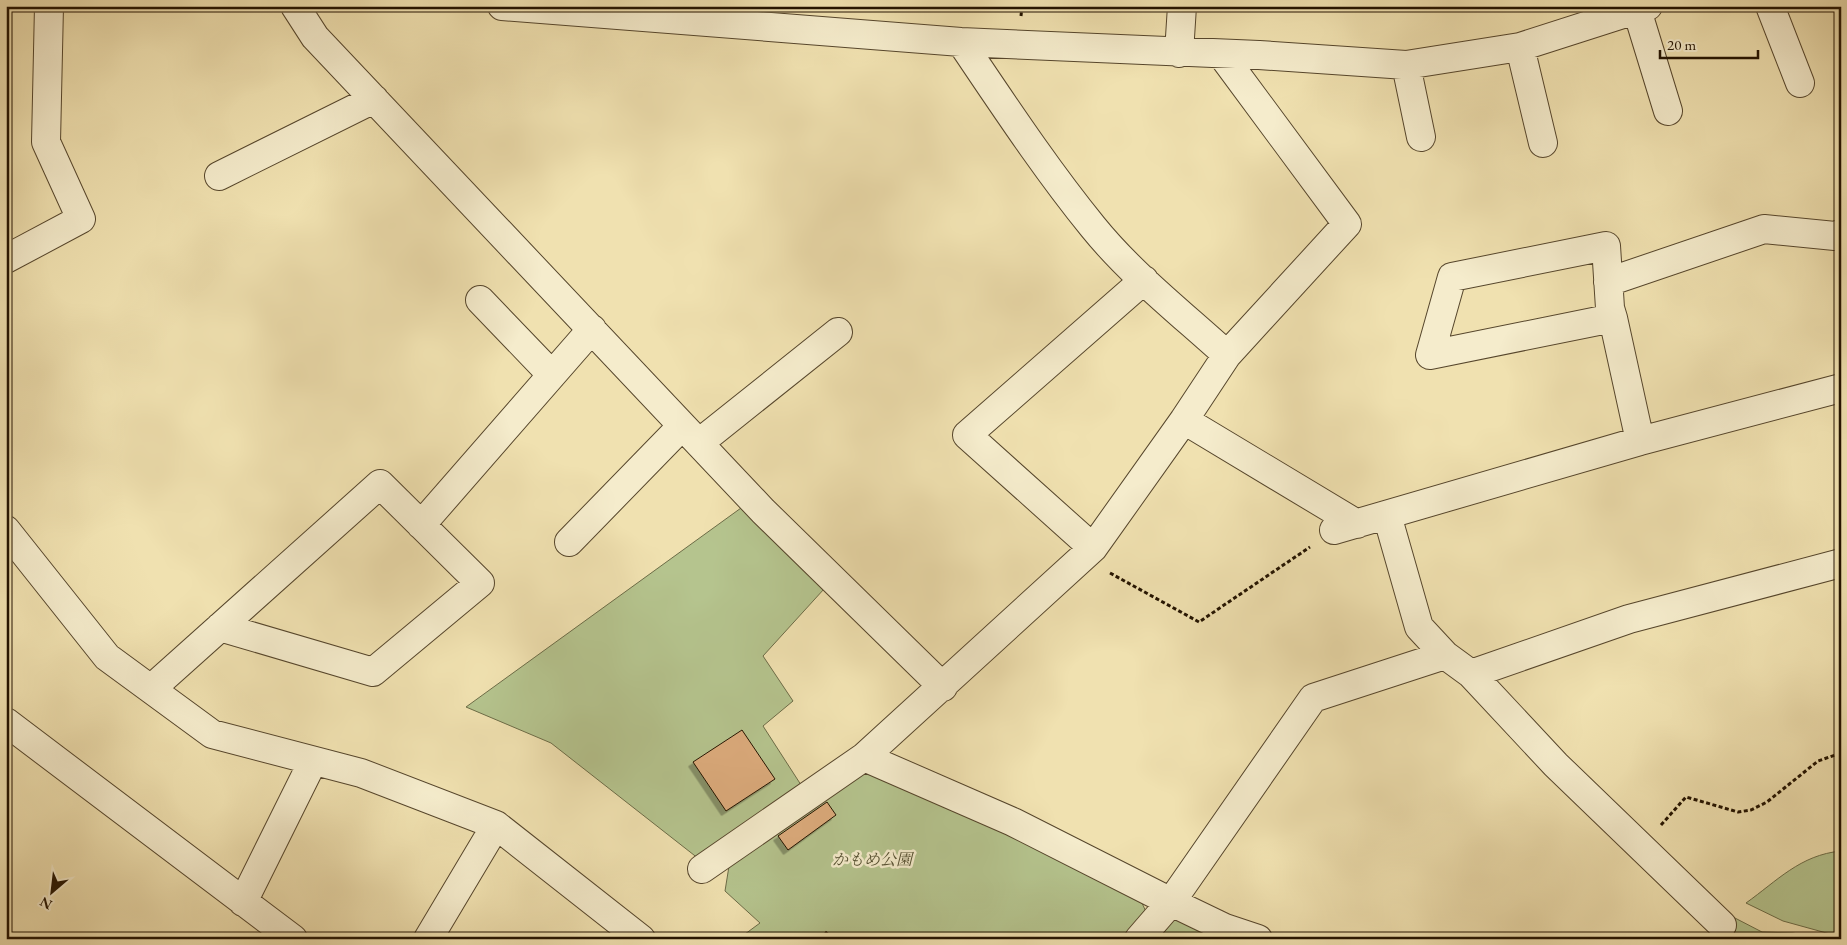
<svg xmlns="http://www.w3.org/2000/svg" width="1847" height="945" viewBox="0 0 1847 945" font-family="'EB Garamond','Noto Serif JP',serif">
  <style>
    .green { fill: #b5c48e; stroke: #6c6c47 }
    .building { fill: #ddac7d; stroke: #231300; filter: url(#shadow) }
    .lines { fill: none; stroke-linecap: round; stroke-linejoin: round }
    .minor-casing { stroke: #56462c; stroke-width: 30 }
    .path { stroke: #231300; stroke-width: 3; stroke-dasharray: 4 2.5; stroke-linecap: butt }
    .minor { stroke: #f5eccc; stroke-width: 28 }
    .labels { text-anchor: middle; stroke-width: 5; stroke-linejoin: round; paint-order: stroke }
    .park-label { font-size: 16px; font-style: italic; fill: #565132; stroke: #f5eccc }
  </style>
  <defs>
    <filter id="shadow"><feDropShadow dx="-4.5" dy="4.5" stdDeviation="0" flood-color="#0004"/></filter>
  </defs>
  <rect width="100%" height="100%" fill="#f0e1b0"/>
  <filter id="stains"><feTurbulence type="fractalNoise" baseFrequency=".004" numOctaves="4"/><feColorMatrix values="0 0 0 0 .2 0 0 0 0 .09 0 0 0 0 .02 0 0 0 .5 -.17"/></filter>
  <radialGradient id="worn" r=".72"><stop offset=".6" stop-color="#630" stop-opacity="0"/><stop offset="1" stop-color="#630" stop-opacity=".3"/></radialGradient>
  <path class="green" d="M741,508L824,589L763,656L793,701L763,726L803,788L699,859L551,743L466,707Z
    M861,771L872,772L1005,831L1142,903L1147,914L1131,939H743L741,937L760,923L725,891L730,860Z
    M1841,851V937L1783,921L1746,903C1777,881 1800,855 1841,851Z
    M1187,915L1233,939H1152L1172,920Z
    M1733,917L1762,932L1793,933L1822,939H1707Z"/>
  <path class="building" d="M742,730L775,779L726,811L693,762Z
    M827,802L836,815L788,850L778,836Z"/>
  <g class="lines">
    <defs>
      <path id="minor" d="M295,6L315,37L763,511L943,687
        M502,6L961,42L1259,55L1406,65L1520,47L1648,6
        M1770,6L1800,83
        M1637,10L1668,111
        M961,42C1003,104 1045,168 1093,227C1131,274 1182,314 1227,355
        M1520,47L1543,143
        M1179,53L1182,6
        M1406,65L1421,137
        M219,176L374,99
        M6,259L81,219L46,142L49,6
        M1608,282L1764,229L1835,236L1841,234
        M480,300L552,375
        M1613,318L1430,355L1452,277L1606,246L1610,308L1613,318L1640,441
        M1184,420L1357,524
        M699,443L838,332
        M1387,515L1419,627L1445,655L1471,674L1556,765L1722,925
        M421,525L592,329
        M6,530L107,657L212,734L361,773L496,825L641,939
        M1334,530L1640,441L1841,388
        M569,542L682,426
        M1093,548L967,435L1144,280
        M1471,674L1629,619L1841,563
        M151,689L380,484L480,583L373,672L220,627
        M6,722L293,939
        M864,757L1013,822L1171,902L1313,698L1445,655
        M702,869L864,757L1093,548L1184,420L1227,355L1347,224L1222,55
        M243,902L313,761
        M428,939L496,825
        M1139,939L1171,902L1225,928L1258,939"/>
    </defs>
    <use href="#minor" class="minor-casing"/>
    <path class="path" d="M1021,16L1022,6
      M1110,573L1199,622L1310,547
      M1661,825L1686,797L1738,812L1751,810L1767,802L1818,761L1841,753
      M825,932L833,939"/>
    <use href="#minor" class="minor"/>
  </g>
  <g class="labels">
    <g class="park-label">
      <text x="872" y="865">かもめ公園</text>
    </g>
  </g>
  <rect width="1847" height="945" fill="none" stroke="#f0e1b0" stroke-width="25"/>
  <rect x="8" y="8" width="1832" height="930" fill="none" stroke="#231300" stroke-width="2.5"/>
  <rect x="12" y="12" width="1822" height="920" fill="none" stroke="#231300"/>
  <g transform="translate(52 892) rotate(208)" stroke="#f5eccc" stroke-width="4" paint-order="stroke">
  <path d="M0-4L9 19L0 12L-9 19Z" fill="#231300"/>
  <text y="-8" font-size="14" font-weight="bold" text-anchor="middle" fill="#231300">N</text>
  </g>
  <path d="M1660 50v8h98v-8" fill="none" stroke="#231300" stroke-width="2.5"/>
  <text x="1667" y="50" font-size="15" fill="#231300" stroke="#f5eccc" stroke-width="4" paint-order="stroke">20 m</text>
  <rect width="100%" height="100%" filter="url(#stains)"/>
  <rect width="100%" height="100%" fill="url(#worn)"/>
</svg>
